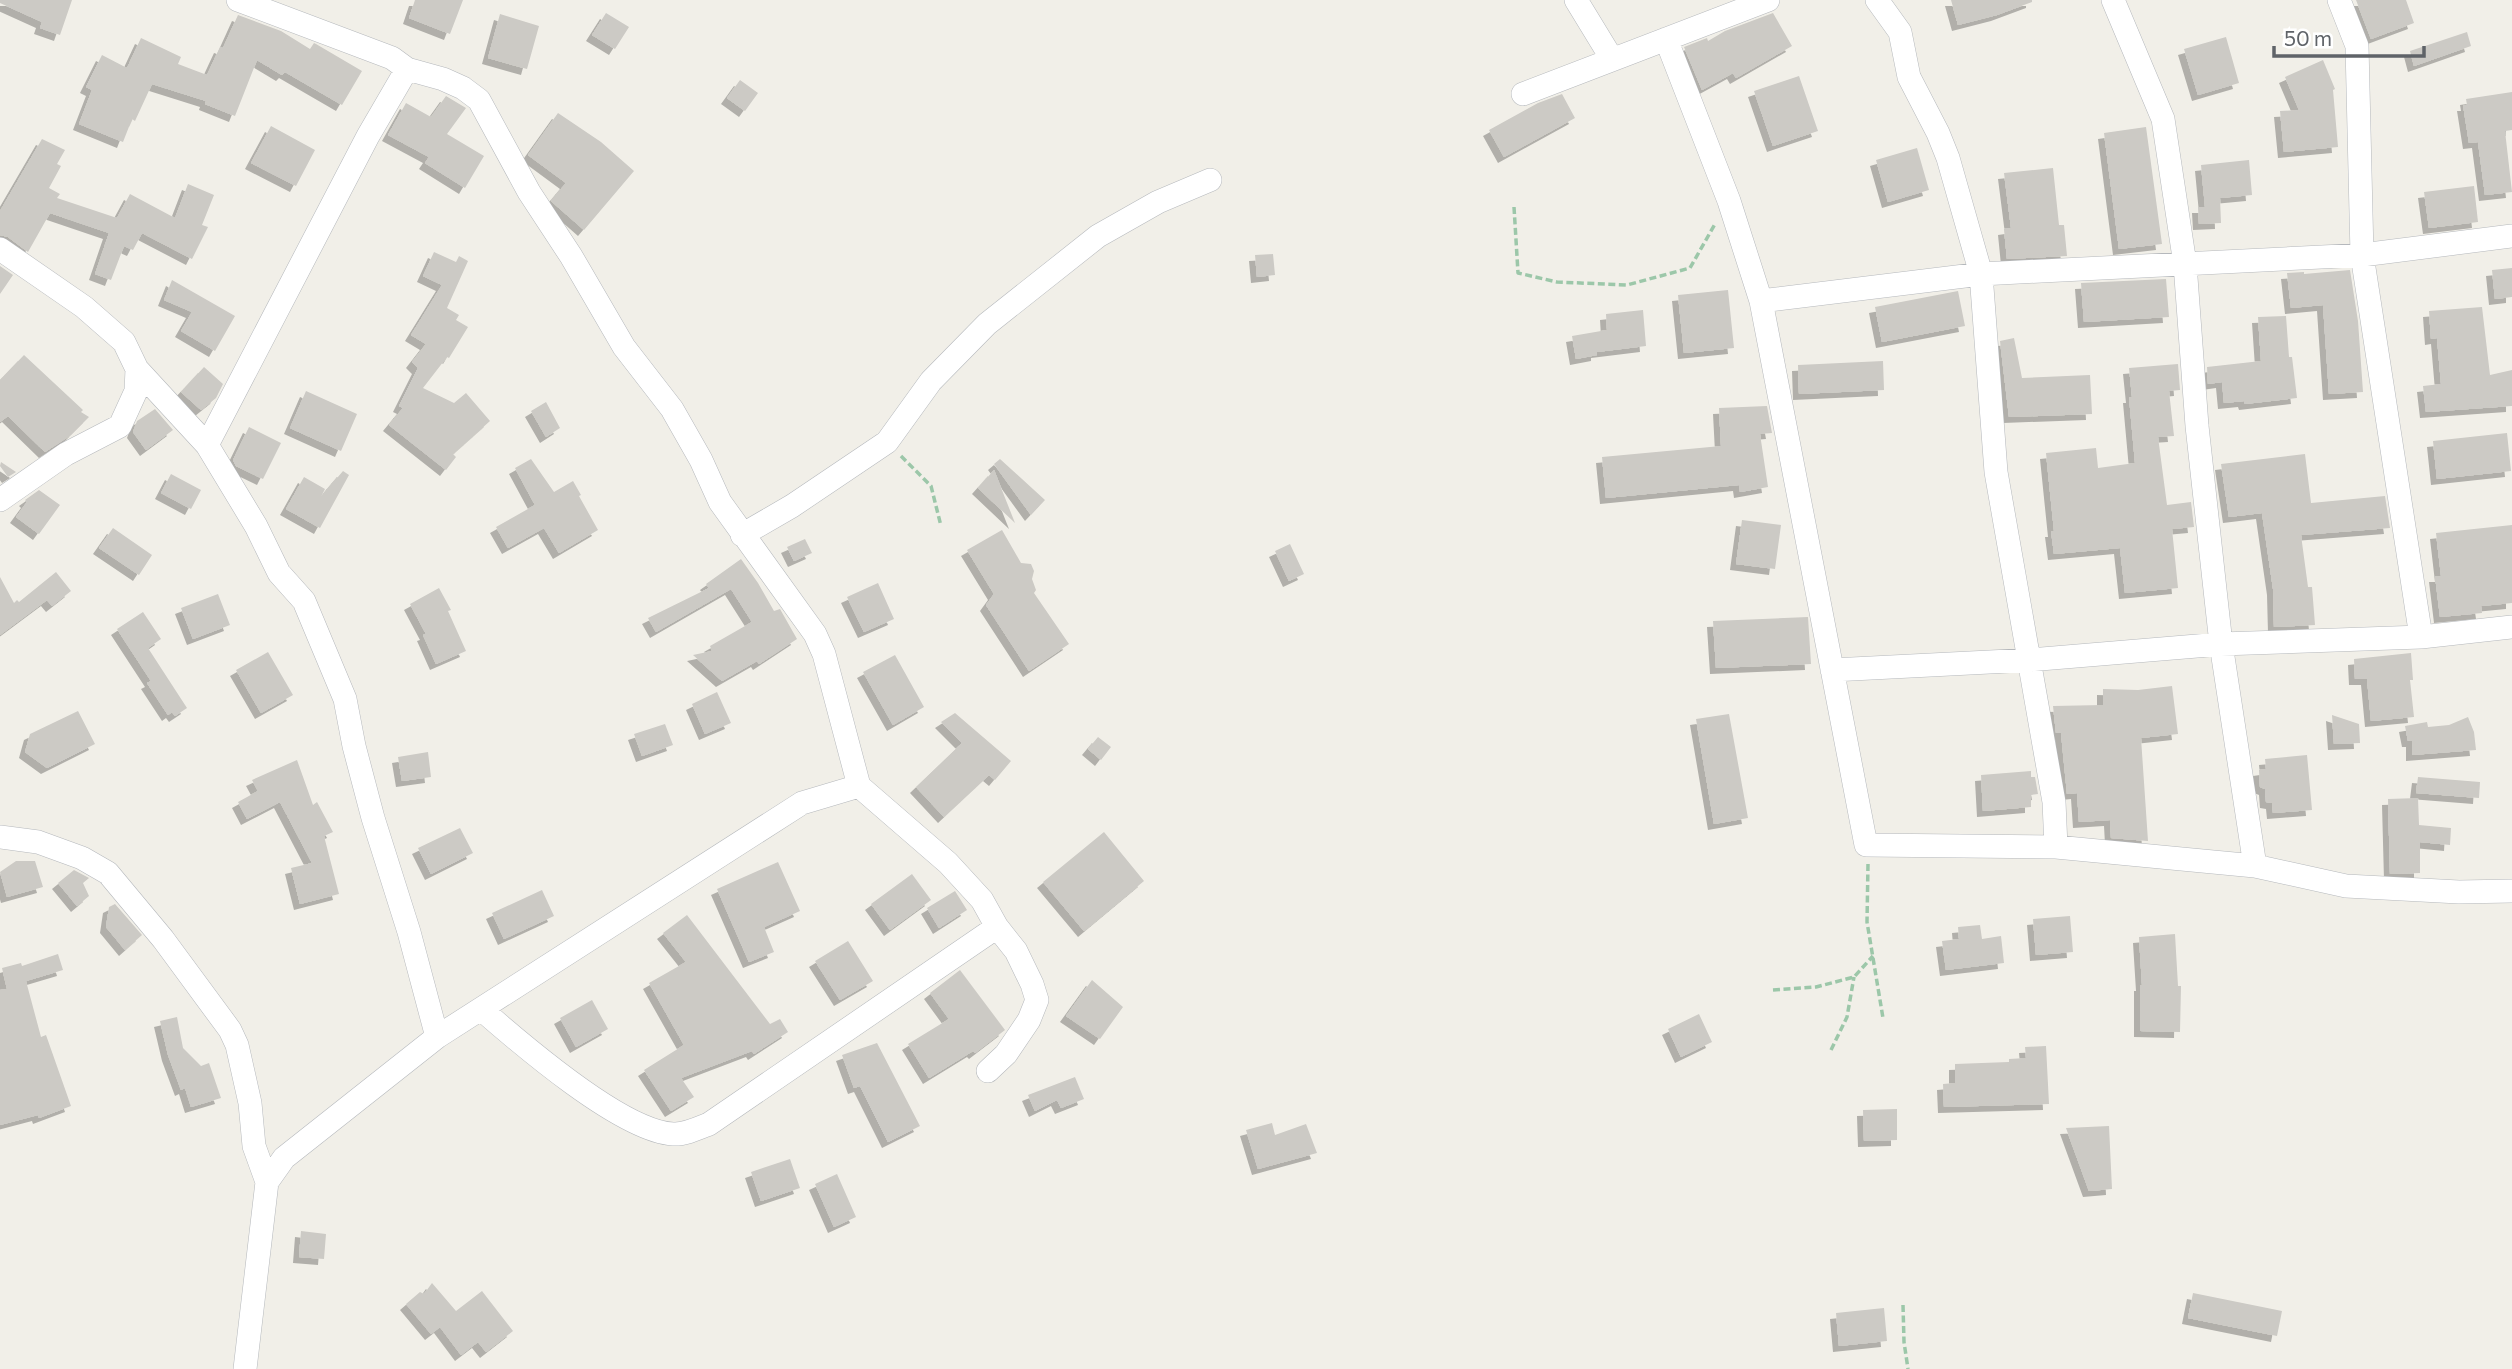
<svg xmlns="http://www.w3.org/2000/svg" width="2512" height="1369" viewBox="0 0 2512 1369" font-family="Commissioner,sans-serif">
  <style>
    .building { fill: #cccac5; filter: url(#shadow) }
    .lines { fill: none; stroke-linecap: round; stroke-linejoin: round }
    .minor-casing { stroke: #b5b8bc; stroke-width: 24 }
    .path { stroke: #9cc7a9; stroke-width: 3.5; stroke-dasharray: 7 3.5; stroke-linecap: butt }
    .minor { stroke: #fff; stroke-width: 23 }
  </style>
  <defs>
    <filter id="shadow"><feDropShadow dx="-6" dy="6" stdDeviation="0" flood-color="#0004"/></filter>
  </defs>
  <rect width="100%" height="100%" fill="#f1efe8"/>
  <path class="building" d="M0,0H72L60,35L40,28L42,22L0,3Z
    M415,0H463L450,34L409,18Z
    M1951,0H2032V2L1997,15L1958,25Z
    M2356,0H2406L2414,23L2371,39Z
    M606,13L629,27L615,49L592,35Z
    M1773,13L1792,46L1736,78L1733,73L1702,90L1684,47L1707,38L1708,41L1725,31Z
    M500,14L539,26L527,69L488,58Z
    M238,15L281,31L310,49L314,43L316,44L362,71L342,105L285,72L282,75L257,60L235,116L205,104L206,101L152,84L135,121L132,119L123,142L79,124L92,90L86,87L102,55L127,68L141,38L181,57L178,64L207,75L220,47L223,48Z
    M2467,32L2471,46L2414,66L2410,51Z
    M2226,37L2239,83L2198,95L2184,49Z
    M2323,60L2335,89L2333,90L2338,147L2284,152L2280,111L2299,110L2285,77Z
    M1799,76L1818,131L1773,146L1754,91Z
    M740,80L758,93L745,111L727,98Z
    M2512,92V130L2505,131L2512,192L2485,195L2478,142L2469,143L2463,105H2467L2466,99Z
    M1562,94L1575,118L1504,157L1489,130L1538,103Z
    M446,96L466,108L447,134L484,156L465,188L425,163L429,157L388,135L406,103L431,117Z
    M558,113L601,142L634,171L584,230L551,201L566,183L528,155Z
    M271,126L315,150L296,186L251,163Z
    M2146,127L2162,244L2119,249L2104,133Z
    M42,139L65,150L57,164L61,166L49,188L60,194L57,198L117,218L130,194L175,218L188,184L214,195L202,225L208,227L192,259L142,233L133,250L124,246L111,280L95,274L109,233L50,213L28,252L8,237L0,235V211Z
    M1917,148L1929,190L1888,202L1876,160Z
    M2249,160L2252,195L2220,198L2221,223L2199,224L2198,207H2205L2201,165Z
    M2053,168L2059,225H2064L2067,256L2007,259L2004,229L2011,228L2004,173Z
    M2474,186L2478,222L2429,228L2424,192Z
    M434,252L456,262L459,256L468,261L447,308L459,315L456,320L468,327L449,358L447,357L423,388L454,403L466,393L490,421L453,454L456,457L446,470L389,425L403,408L399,406L418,368L412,362L426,344L411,335L442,285L423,276Z
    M1273,254L1275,275L1257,277L1255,255Z
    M0,266L13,275L0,294Z
    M2512,268V297L2495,299L2492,270Z
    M2350,270L2358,321L2363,392L2329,394L2323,305L2291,308L2287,273L2304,272V274Z
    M2166,279L2169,317L2084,322L2081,283Z
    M172,280L235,316L215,351L181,331L192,312L164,300Z
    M1728,290L1734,348L1684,353L1678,295Z
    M1958,291L1965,326L1882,342L1875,307Z
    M2482,307L2490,375L2512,370V406L2426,412L2423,386L2441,384L2437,338L2431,339L2429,311Z
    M1643,310L1646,346L1597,352V355L1576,359L1572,336L1607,330L1606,314Z
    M2286,316L2289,357H2292L2297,398L2245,404L2244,401L2224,403L2222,382L2208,384L2207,367L2261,361L2258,317Z
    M2014,338L2022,378L2090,375L2092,414L2009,417L2000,341Z
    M24,355L83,410L81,412L89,417L71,435L45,452L8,416L0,422V380Z
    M1883,361L1884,390L1799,394L1798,365Z
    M2178,364L2180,390L2169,391L2174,436L2158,437L2167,505L2191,502L2194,527L2172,529L2178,588L2125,593L2120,548L2054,554L2051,531H2054L2046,453L2096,448L2098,468L2135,463L2129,397H2132L2129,368Z
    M204,367L223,384L216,398L201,410L181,392Z
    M306,391L357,414L341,451L290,428Z
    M546,402L560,428L546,437L531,411Z
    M1767,406L1772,433L1760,434L1768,487L1740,492L1739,485L1606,498L1602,457L1721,446L1719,408Z
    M155,409L173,430L146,450L133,432L137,421Z
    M249,427L281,443L263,479L236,466L233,460Z
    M2507,433L2511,471L2437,479L2433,441Z
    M2305,454L2311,503L2385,496L2390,528L2301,535L2308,587H2312L2315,625L2274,627L2273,589L2262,513L2229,517L2221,464Z
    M531,459L554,492L573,481L581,495L579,496L598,530L559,553L544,528L508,548L496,527L535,505L515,468Z
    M1000,459L1045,500L1031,515L994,464Z
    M1,462L16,472L8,477L0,466Z
    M994,470L1015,523L978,488Z
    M343,471L349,475L320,528L286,509L304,477L325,489L321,497Z
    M171,474L201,490L191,509L161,493Z
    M39,490L60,505L39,534L16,517L27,502L25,500Z
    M1742,520L1781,525L1775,569L1736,564Z
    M2512,525V603L2481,606L2482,613L2440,617L2435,576H2441L2436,533Z
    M113,528L152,555L139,575L99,548Z
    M1002,530L1021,563L1031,564L1034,571L1032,579L1036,590L1034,593L1069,644L1029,671L986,605L994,594L967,550Z
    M805,539L812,553L794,561L787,547Z
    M1290,544L1304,574L1289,581L1275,551Z
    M741,559L758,583L774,611L780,609L797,639L759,664L757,661L722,681L693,655L712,651L710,646L752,622L731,589L656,632L648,618L709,588L706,584Z
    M56,572L71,591L52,606L47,600L0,635V577L14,603L17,600L19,602Z
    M878,583L894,619L864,632L847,597Z
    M439,588L451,610L448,611L466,651L436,664L423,635L426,634L410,604Z
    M218,594L230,625L193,639L181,608Z
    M143,612L161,639L148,648L187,708L175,716L172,712L168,715L147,683L151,681L117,629Z
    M1808,617L1811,664L1716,668L1713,621Z
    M268,652L293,695L261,713L236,670Z
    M2411,653L2413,680H2410L2414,717L2371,721L2367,679H2355L2354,659Z
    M895,655L924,707L893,725L863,672Z
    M2172,686L2178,734L2141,738L2148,841L2111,838L2110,820L2079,822L2077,793L2067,794L2061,733H2056L2053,706L2103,705V689L2138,690Z
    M717,692L731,723L705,734L692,704Z
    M78,711L95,744L47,768L25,752L30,734Z
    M955,713L1011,761L995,780L989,775L944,817L916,787L962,743L941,722Z
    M1729,714L1748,818L1714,824L1696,719Z
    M2332,715L2359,724L2360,743L2334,744Z
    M2468,717L2474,732L2476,750L2412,755V741H2408L2405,726L2427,722L2428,727L2449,725Z
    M665,724L673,745L642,756L634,734Z
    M1098,737L1111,747L1101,760L1088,749Z
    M428,752L431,777L402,781L398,757Z
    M2307,755L2312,810L2273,813L2272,803L2266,802L2265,789L2260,787L2259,770L2266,769L2265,759Z
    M297,760L313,805L317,802L333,832L324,836L339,894L300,904L291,868L312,863L280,802L247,819L238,802L258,791L252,780Z
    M2031,771V777H2035L2038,794L2031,795V807L1983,811L1981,775Z
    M2418,777L2480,782L2479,798L2416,793Z
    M2418,798L2419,825L2451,828L2450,845L2420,842V873L2390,874L2388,799Z
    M460,828L473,853L431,874L418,848Z
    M1104,832L1144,881L1084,931L1043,882Z
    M16,861H35L43,887L7,897L0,872Z
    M778,862L800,911L764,927L774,952L749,962L717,889Z
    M74,870L89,878L83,883L89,896L77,906L58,883Z
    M912,874L931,900L890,930L871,904Z
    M542,890L554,916L504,939L492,913Z
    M955,891L967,910L939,928L927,908Z
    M115,904L142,935L125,950L106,927L109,907Z
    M687,915L770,1024L780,1019L788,1032L754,1054L752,1051L681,1078L694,1097L671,1111L644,1070L684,1045L649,983L686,962L663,933Z
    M2070,916L2073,952L2036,955L2033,919Z
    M1980,925L1982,939L2001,936L2004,963L1946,970L1942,941L1959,939L1958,927Z
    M2175,934L2178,986H2181L2180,1032L2140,1031V985H2142L2139,937Z
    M848,941L873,981L840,1000L815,961Z
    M58,954L63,970L26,981L41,1037L46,1035L71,1106L39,1118L38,1115L0,1125V990L7,989L2,968L21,963L22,966Z
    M960,970L1005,1030L975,1053L973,1051L929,1078L908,1044L949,1019L930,993Z
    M1092,980L1123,1007L1100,1039L1066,1016Z
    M592,1000L608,1029L576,1047L560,1018Z
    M1699,1014L1712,1042L1681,1057L1668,1029Z
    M177,1017L183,1048L201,1066L209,1063L221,1098L191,1107L185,1088L181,1090L168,1055L160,1021Z
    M877,1043L920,1126L888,1142L860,1086L854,1088L842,1055Z
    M2046,1046L2049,1104L1944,1107L1943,1084L1955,1083V1064L2009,1062V1059L2026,1058L2025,1047Z
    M1075,1077L1084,1099L1061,1108L1057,1100L1035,1111L1028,1095Z
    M1897,1109V1140L1864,1141L1863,1110Z
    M1272,1123L1275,1135L1306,1124L1317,1153L1258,1169L1246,1130Z
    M2109,1126L2112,1189L2089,1191L2066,1128Z
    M790,1159L800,1188L761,1201L751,1172Z
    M837,1174L856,1217L834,1227L815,1184Z
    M301,1231L326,1234L324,1259L299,1257Z
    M432,1283L456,1311L482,1291L513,1331L486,1352L478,1342L461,1355L440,1327L431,1334L406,1304L420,1292L424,1294Z
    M2193,1293L2282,1311L2277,1336L2188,1318Z
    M1884,1308L1887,1341L1839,1346L1836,1313Z"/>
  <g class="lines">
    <defs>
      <path id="minor" d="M238,0L392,58L407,69L443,79L463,88L479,100L529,192L571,256L624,347L672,409L701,460L720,502L815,634L824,654L859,786L948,863L982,900L997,927L1016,951L1032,984L1037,1000L1029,1020L1006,1054L988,1071
        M1576,0L1612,59
        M1877,0L1900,32L1909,77L1938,133L1948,158L1981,274L1996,472L2054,802L2056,847
        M2113,0L2163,119L2185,264L2197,426L2221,644L2255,866
        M2339,0L2357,46L2362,255L2421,637
        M1666,39L1729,201L1761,301L1866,845L2056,847L2255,866L2346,886L2459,892L2512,891
        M1523,94L1768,0
        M0,249L84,307L124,342L137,369L207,445L256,526L279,573L304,601L345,699L354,746L373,818L409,932L437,1037
        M1761,301L1981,274L2362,255L2512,236
        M207,445L368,136L407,69
        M0,500L66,454L120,426L136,391L137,369
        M742,535L792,506L887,442L931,381L987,324L1098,236L1158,202L1210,180
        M1832,670L2029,660L2221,644L2421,637L2512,627
        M0,837L38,842L82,858L108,873L163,939L230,1030L237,1045L250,1103L254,1146L267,1182
        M481,1009C521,1044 622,1131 673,1134C684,1135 699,1128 709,1124L997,927
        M245,1369L267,1182L284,1158L437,1037L802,803L859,786"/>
    </defs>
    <use href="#minor" class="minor-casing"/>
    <path class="path" d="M1514,207L1518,273L1557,282L1627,285L1690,268L1715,224
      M901,456L931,486L941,526
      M1868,864L1867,922L1883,1018
      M1773,990L1816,987L1854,977L1873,956
      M1831,1050L1847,1017L1854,977
      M1903,1305L1904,1342L1908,1369"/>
    <use href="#minor" class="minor"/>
  </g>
  <path d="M2274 46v10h150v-10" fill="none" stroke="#5f6368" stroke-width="3.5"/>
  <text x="2284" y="46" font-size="21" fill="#5f6368" stroke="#ffffff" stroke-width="5" paint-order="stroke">50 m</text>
</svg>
